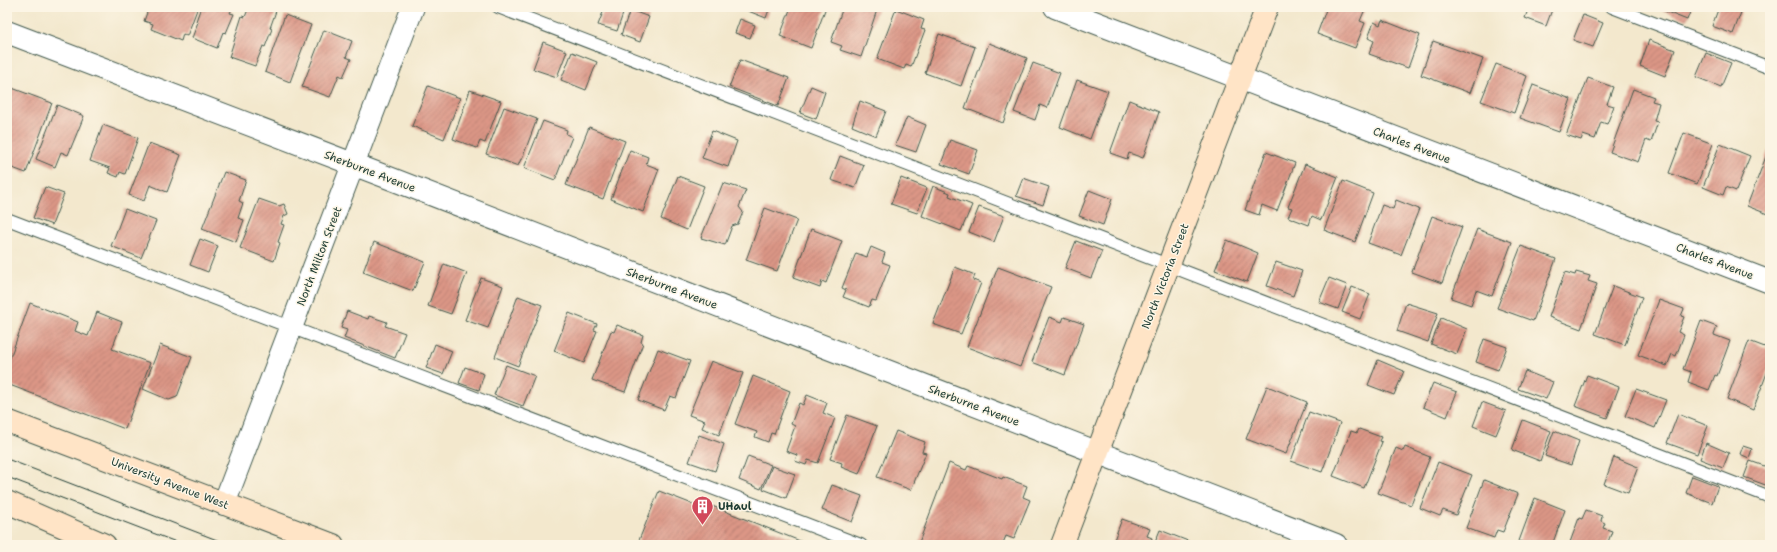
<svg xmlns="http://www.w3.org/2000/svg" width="1777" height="552" viewBox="0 0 1777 552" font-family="'Shantell Sans',sans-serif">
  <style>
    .building { fill: url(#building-hatch) }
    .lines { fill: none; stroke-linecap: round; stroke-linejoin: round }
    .lane-casing { stroke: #3f574b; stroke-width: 14 }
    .street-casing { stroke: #3f574b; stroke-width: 24 }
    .secondary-casing { stroke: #3f574b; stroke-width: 24 }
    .lane { stroke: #fff; stroke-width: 12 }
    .street { stroke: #fff; stroke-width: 22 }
    .secondary { stroke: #ffe4c6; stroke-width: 22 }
    .tram { stroke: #1f3d34; stroke-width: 1 }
    .labels { text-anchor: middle; stroke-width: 3; stroke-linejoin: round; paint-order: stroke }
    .street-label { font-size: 11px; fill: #1f3d34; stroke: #fcf5e5 }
    .poi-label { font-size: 11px; font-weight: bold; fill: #1f3d34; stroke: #fcf5e5; text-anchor: start }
  </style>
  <defs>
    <pattern id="building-hatch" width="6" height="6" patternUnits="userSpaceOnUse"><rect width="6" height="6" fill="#dc9686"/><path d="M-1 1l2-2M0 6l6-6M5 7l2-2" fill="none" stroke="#b27c6e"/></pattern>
  </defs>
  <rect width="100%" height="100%" fill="#fcf5e5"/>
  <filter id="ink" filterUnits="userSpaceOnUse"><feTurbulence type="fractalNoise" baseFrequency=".025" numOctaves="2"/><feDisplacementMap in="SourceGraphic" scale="8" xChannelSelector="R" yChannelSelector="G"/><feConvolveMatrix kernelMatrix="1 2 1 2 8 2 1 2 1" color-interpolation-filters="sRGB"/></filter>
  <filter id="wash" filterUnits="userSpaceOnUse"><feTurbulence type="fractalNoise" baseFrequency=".012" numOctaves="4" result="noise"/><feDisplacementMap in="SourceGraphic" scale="16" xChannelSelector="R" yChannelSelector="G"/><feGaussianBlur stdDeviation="0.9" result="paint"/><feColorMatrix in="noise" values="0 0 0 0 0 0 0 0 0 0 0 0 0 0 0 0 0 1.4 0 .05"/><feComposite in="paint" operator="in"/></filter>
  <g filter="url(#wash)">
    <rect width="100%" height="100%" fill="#f3e8cd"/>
    <g id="blocks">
      <path class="building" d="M149,7H198L187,36L183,34L181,41L151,29L153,24L144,21Z
        M201,7H233L230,13L234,14L226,33L223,32L217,48L192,38L198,22L196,21Z
        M249,7H264L276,11L270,28L272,29L265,47L263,46L255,66L229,57L242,16L245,17Z
        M525,7H541L539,12Z
        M605,7L625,8L617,31L598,25Z
        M738,7H770L766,18Z
        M791,7H826L811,48L780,36Z
        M843,7H878L861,57L840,50L842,46L831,42Z
        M1327,7H1366L1360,21L1365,23L1355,48L1317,34Z
        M1529,7H1553L1546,26L1525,18Z
        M1663,7H1692L1687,20L1662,10Z
        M1719,7H1743L1733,34L1712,26Z
        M896,9L924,20L921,29L925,30L911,67L906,65L904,69L877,59Z
        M630,10L649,17L640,42L621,35Z
        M285,15L311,25L290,82L265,72Z
        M1583,15L1603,23L1593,47L1573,40Z
        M740,19L755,25L750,38L735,33Z
        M1382,20L1420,35L1408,68L1369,54L1374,41L1368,38L1374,22L1380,25Z
        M324,30L352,41L346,57L351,59L343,77L339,75L330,97L302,87Z
        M939,34L975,47L961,86L925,73Z
        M1649,40L1675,50L1665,76L1640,66Z
        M1433,41L1483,59L1470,93L1421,75Z
        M543,42L567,51L557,77L533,69Z
        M989,43L1027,58L1003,123L965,108Z
        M572,52L597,62L586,90L561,80Z
        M1706,53L1731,63L1721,87L1696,77Z
        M740,60L789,78L778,106L729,87Z
        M1033,63L1060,73L1047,108L1040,105L1035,120L1014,112Z
        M1496,64L1527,76L1514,113L1481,101Z
        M1588,78L1613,87L1607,104L1614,106L1607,124L1601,122L1595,139L1583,135L1581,140L1566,135Z
        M1077,80L1108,91L1090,139L1060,127Z
        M1533,85L1571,99L1559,132L1520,118Z
        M428,86L460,98L444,139L412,126Z
        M811,86L825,92L816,119L800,113Z
        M12,88L52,103L26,173L7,166V100Z
        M1633,89L1654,97L1652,101L1659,103L1654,121L1658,122L1651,142L1646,140L1638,162L1610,152Z
        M470,90L501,101L485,143L480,141L477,148L453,139Z
        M1129,100L1159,112L1143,158L1129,153L1127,159L1110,153Z
        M860,101L886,111L876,136L852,126Z
        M57,105L84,116L68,155L61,152L55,167L36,159Z
        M504,107L537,119L522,159H521L518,166L486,154Z
        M907,117L926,125L916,152L895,145Z
        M543,121L567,130L566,134L572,137L555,180L524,168Z
        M103,125L138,138L125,174L120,172L118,177L108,173L110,168L90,161Z
        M589,127L625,141L603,199L566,185Z
        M712,131L737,141L728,167L702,158Z
        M1684,133L1713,144L1697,184L1669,173Z
        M950,140L978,150L969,174L941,164Z
        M149,143L181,155L167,192L150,185L144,201L129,195Z
        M1720,144L1750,156L1736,191L1726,187L1723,195L1703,187Z
        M1770,146V215L1747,206Z
        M630,150L648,157L646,164L659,169L643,212L611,199Z
        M1266,152L1295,163L1277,211L1262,205L1259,215L1245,210Z
        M840,156L864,165L855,188L831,180Z
        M1305,164L1338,177L1321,220L1312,216L1309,225L1288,217L1292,208L1288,207Z
        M224,172L246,180L239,201L243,203L238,218L244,220L236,242L202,229Z
        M678,176L704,186L687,230L661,219Z
        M901,178L927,188L917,213L891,204Z
        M1023,178L1049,187L1043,205L1016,196Z
        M1343,181L1373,193L1355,242L1324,230Z
        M723,183L746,190L739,207L743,212L738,224L732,226L725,245L701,238Z
        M933,186L950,193L949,196L972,205L961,231L922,216Z
        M45,187L64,194L52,225L33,218Z
        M1089,190L1112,199L1103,225L1079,216Z
        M259,199L279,206L284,204L288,214L284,216L281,224L284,225L278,242L280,243L274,261L240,248Z
        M1396,200L1419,209L1401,255L1368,243L1382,205L1393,209Z
        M979,207L1004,216L994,242L969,232Z
        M765,208L797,220L777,271L746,260Z
        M125,209L156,221L141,258L111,246Z
        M1432,216L1462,227L1442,283L1412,272Z
        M811,229L842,241L826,283L822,281L820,288L793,278Z
        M1477,229L1512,242L1492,296L1476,290L1471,305L1451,298Z
        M200,239L218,246L208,272L190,265Z
        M1227,240L1258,253L1247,282L1215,270Z
        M1076,241L1102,251L1091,278L1065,268Z
        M374,242L425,262L413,291L363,272Z
        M1521,246L1556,259L1533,321L1497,308Z
        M871,247L885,253L882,262L890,265L876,301L872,300L869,307L843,297L846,290L842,288L856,253L867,257Z
        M1276,262L1302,271L1293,296L1267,286Z
        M444,264L467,273L451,314L428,306Z
        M955,267L975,275L973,280L981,283L961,334L933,324Z
        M998,267L1051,287L1020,367L967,347Z
        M1565,272L1575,275L1576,272L1590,276L1588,281L1597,284L1581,329L1549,317Z
        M481,278L503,286L488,328L465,320Z
        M1329,278L1347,285L1338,309L1319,302Z
        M1613,286L1642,297L1625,345L1595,334Z
        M1352,287L1370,294L1360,319L1342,312Z
        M518,296L542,305L518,366L495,357Z
        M1659,300L1684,309L1681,316L1684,317L1678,332L1684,335L1676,356L1672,354L1667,366L1638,355Z
        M30,303L78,322L75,331L88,336L97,312L122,322L112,349L150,363L125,429L7,384V366Z
        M1406,303L1438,313L1428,342L1397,331Z
        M347,311L368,319L369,316L387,322L385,326L405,333L395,358L344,338L347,330L341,328Z
        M569,313L597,324L594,330L597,331L584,363L554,351Z
        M1049,317L1062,322L1064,317L1084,324L1065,375L1032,362Z
        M1441,318L1467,329L1457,354L1431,344Z
        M1701,321L1717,327L1714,335L1730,341L1717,376L1715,375L1709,390L1688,382L1691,372L1683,369Z
        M617,325L643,335L641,342L643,343L625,392L592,380L611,331L614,332Z
        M1484,339L1507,347L1498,370L1476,362Z
        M1749,341L1770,349V365L1753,410L1727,399Z
        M435,344L452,351L443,374L426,368Z
        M160,345L192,357L177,397L169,400L143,389Z
        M658,349L690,361L676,398L670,396L664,410L638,400Z
        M1378,360L1404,371L1394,395L1368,385Z
        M711,361L743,373L719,435L702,428L705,421L689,415Z
        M506,365L535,376L523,406L494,395Z
        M465,367L484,374L479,390L459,383Z
        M1525,371L1553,382L1546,399L1518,389Z
        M1587,375L1619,387L1607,418L1575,406Z
        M753,376L790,391L774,434L771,433L768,442L755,437L757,432L735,424Z
        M1433,383L1457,392L1447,417L1423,407Z
        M1267,386L1307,402L1286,454L1246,439Z
        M1636,389L1666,400L1655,428L1625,416Z
        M807,395L827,403L823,413L835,418L818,463L808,460L806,465L795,461L797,455L786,451L795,426L791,424L799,403L803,405Z
        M1482,402L1506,411L1496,435L1473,426Z
        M1309,412L1340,423L1322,472L1291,461Z
        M1678,414L1708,426L1697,454L1667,443Z
        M847,415L877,426L859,474L841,467L842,463L830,459Z
        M1523,420L1551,431L1540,461L1512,450Z
        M1359,429L1381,437L1379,441L1382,442L1364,488L1333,476L1351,431L1357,433Z
        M896,431L925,442L922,452L926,453L911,490L877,477Z
        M1554,431L1579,441L1571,465L1545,456Z
        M699,435L724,444L715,471L689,462Z
        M1706,443L1729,453L1723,468L1700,459Z
        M1743,446L1752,449L1749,458L1740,454Z
        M1405,447L1430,457L1411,505L1378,493L1396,448L1403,451Z
        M748,456L771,465L761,489L739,480Z
        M1614,457L1638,467L1628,493L1604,484Z
        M1750,461L1770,468V480L1768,486L1744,477Z
        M1438,462L1472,475L1456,515L1443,510L1440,516L1420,508Z
        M949,463L966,470L968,466L1002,479L1003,477L1027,486L1023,497L1030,500L1014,539L1006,536L1003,543L1008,545H918Z
        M772,466L795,474L786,498L763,489Z
        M1692,476L1718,486L1712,503L1686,493Z
        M1484,480L1518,494L1503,532L1497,530L1494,538L1466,528Z
        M832,485L862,496L852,522L822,510Z
        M659,491L700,507L702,502L810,545H637Z
        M1535,498L1565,510L1552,545H1529L1519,541Z
        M1586,510L1602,516L1601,521L1605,523L1603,528L1612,531L1607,545H1569L1579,518L1582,519Z
        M1122,519L1150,529L1147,536L1152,538L1150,545H1112Z
        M1160,530L1198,545H1154Z"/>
    </g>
  </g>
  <g filter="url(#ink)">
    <use href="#blocks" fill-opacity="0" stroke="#3f574b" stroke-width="1"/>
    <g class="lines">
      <defs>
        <path id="lane" d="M498,7L1770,497
          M1612,7L1770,68
          M7,219L861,545"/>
        <path id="street" d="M1055,7L1770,282
          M7,32L384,176L1336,545
          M224,504L413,7"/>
        <path id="secondary" d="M7,421L333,545
          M7,502L105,545
          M1062,545L1267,7"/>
      </defs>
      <use href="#lane" class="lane-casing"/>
      <use href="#street" class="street-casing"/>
      <use href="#secondary" class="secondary-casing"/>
      <use href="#lane" class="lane"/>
      <use href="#street" class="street"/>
      <use href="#secondary" class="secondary"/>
      <path class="tram" d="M7,459L230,545
        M7,477L184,545"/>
    </g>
  </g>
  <defs>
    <symbol id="building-pin" viewBox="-11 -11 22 30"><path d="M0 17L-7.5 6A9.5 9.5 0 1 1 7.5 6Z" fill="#d1495b" stroke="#fcf5e5"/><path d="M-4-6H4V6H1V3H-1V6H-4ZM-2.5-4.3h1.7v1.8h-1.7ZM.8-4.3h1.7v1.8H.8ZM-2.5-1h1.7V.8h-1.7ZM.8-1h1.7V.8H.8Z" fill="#fff"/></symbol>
  </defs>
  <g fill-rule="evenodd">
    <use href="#building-pin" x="690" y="494" width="25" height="34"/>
  </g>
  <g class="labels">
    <g class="street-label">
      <text transform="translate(1412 145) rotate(21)" y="4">Charles Avenue</text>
      <text transform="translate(370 171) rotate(21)" y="4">Sherburne Avenue</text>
      <text transform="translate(319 256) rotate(-69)" y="4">North Milton Street</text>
      <text transform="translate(1715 261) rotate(21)" y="4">Charles Avenue</text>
      <text transform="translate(1165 276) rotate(-69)" y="4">North Victoria Street</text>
      <text transform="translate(672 288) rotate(21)" y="4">Sherburne Avenue</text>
      <text transform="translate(974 405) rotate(21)" y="4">Sherburne Avenue</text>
      <text transform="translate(170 483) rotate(21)" y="4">University Avenue West</text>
    </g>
    <g class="poi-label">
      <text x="718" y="510">UHaul</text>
    </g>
  </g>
  <rect width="1777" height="552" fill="none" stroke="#fcf5e5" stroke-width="24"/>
</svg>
